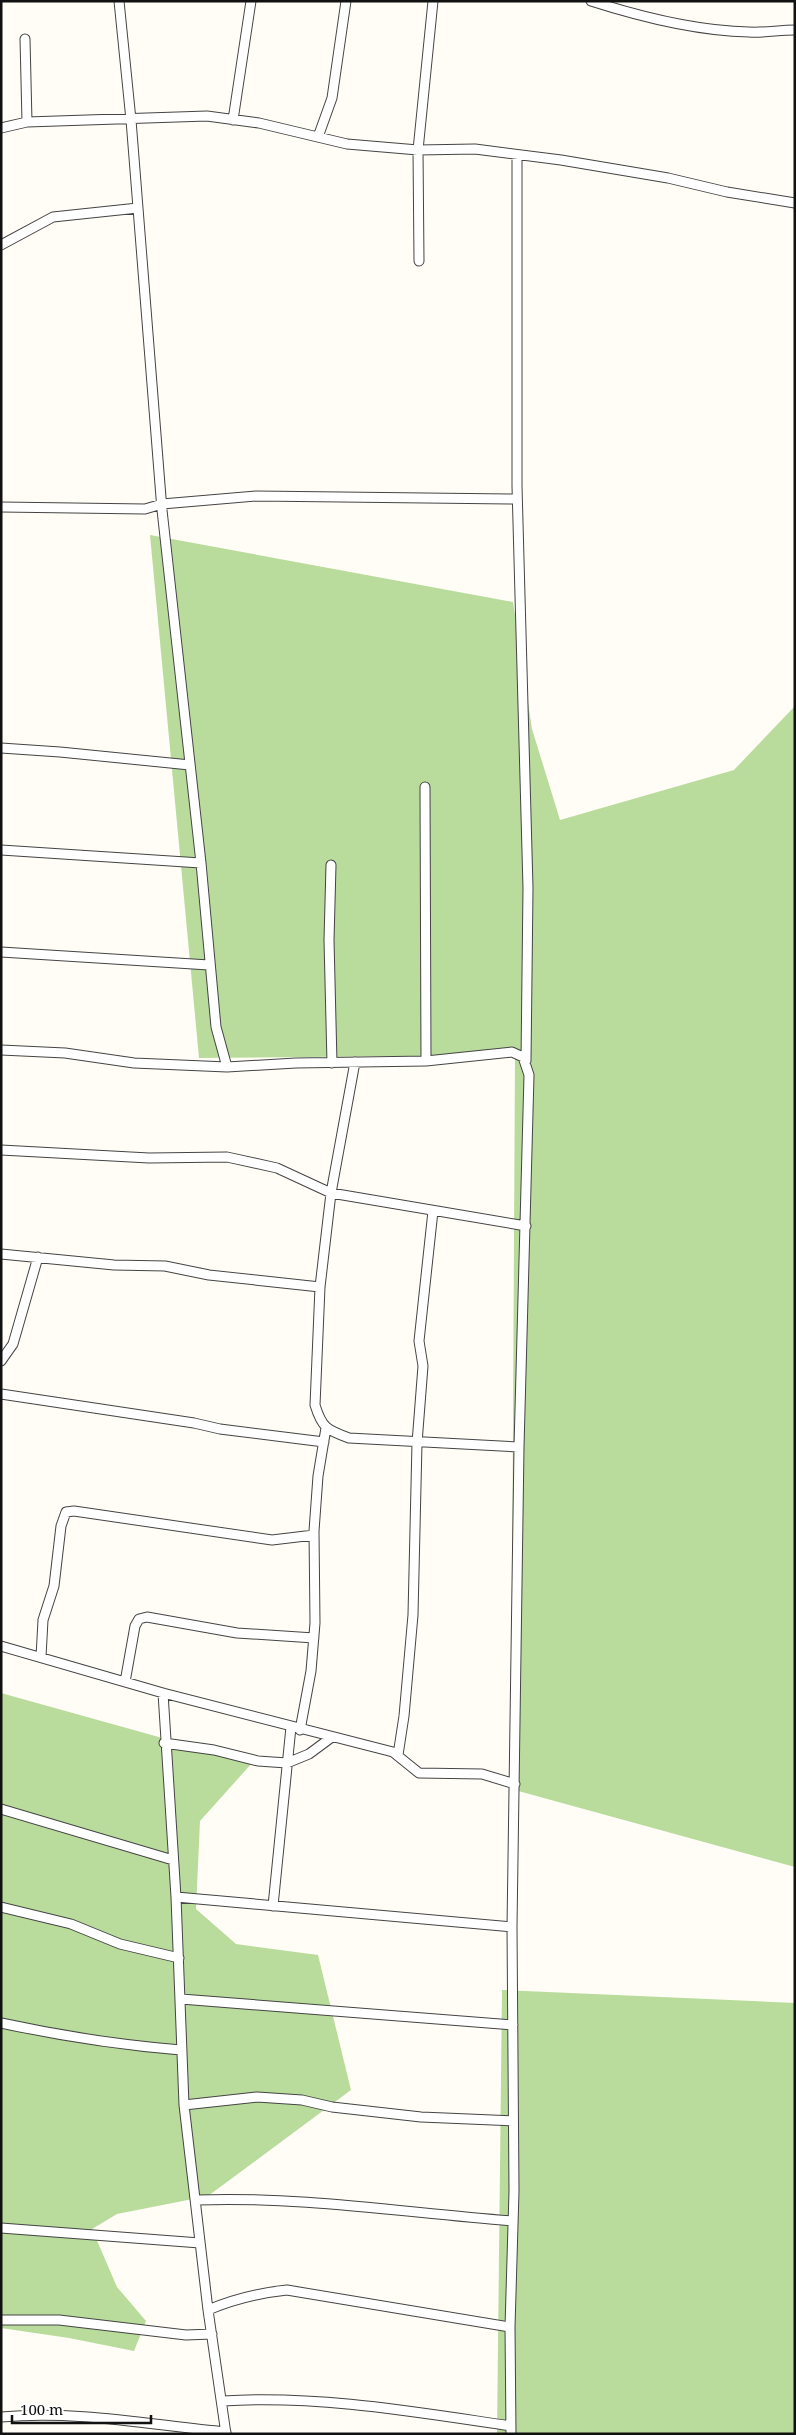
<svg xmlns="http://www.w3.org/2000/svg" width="796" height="2435" viewBox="0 0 796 2435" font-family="'Noto Serif',serif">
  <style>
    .forest { fill: #b9dc9c }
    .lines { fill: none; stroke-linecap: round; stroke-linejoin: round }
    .minor-casing { stroke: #444; stroke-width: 11 }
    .minor { stroke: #fff; stroke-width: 9 }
  </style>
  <rect width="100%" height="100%" fill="#fffdf5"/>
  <path class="forest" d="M150,535L513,602L532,729L560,820L734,770L795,706V1867L511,1789L515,1055L199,1058Z
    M1,1693L252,1763L200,1821L196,1909L236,1944L318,1955L351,2090L208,2196L117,2214L92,2229L117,2287L146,2321L134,2351L69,2338L1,2328Z
    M502,1990L795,2003V2434H497Z"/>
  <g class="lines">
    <defs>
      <path id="minor" d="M119,1L131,120L162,510L201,863L216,1027L227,1067L296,1063L426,1061L512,1052L523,1057L529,1075L519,1447L512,1927L514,2191L510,2327L511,2434
        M591,1C641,17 697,31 749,32C764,33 779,30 795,30
        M25,39L27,122
        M233,120L251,1
        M1,128L27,122L207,116L259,123L347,144L418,150L475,149L561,160L668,178L727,192L795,203
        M318,137L332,98L346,1
        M517,155V486L528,888L526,1061
        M1,245L53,217L138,208
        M419,261L418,150L433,1
        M1,507L145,509L162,504L256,496L517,499
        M1,748L60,752L190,765
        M425,787L426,1061
        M1,850L201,863
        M331,865L329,940L332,1063
        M1,952L209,965
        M1,1050L65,1053L134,1063L227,1067
        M355,1062L331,1193L320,1287L315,1405C322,1428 327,1430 349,1438L519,1447
        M1,1150L149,1158L227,1157L277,1168L331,1193L526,1226
        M1,1254L114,1265L165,1266L209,1275L320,1287
        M1,1361L13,1344L38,1257
        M1,1394L194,1423L220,1429L324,1442
        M1,1646L163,1693L393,1752L419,1773L482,1774L515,1784
        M41,1657L43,1620L54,1586L61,1526L66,1512L74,1511L272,1540L314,1535
        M125,1682L135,1626L139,1619L147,1617L237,1633L314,1638
        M163,1693L176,1897L184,2105L208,2310L226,2434
        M300,1730L311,1671L315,1623L314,1531L318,1476L326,1428
        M164,1743L214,1750L258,1761L287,1763L309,1754L332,1737
        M398,1755L404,1716L413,1615L417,1443L423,1366L419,1341L433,1211
        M1,1809L173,1860
        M176,1897L512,1927
        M273,1906L291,1727
        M1,1907L71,1924L120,1944L179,1958
        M181,1999L513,2025
        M1,2023C61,2036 120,2045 181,2050
        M184,2105L257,2097L302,2100L332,2107L421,2117L513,2121
        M196,2200C302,2196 407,2213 513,2221
        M1,2228L200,2243
        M208,2310C234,2299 258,2293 287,2290L510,2327
        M1,2320H59L186,2335L212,2334
        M223,2401C319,2395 415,2412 511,2426
        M1,2417C77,2410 151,2425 226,2432"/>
    </defs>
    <use href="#minor" class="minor-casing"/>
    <use href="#minor" class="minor"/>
  </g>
  <rect width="796" height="2435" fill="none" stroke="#111111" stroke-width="5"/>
  <path d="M12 2415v8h139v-8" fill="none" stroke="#111111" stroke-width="2.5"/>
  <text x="20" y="2415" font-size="15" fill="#111111" stroke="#ffffff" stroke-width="4" paint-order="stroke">100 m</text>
</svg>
